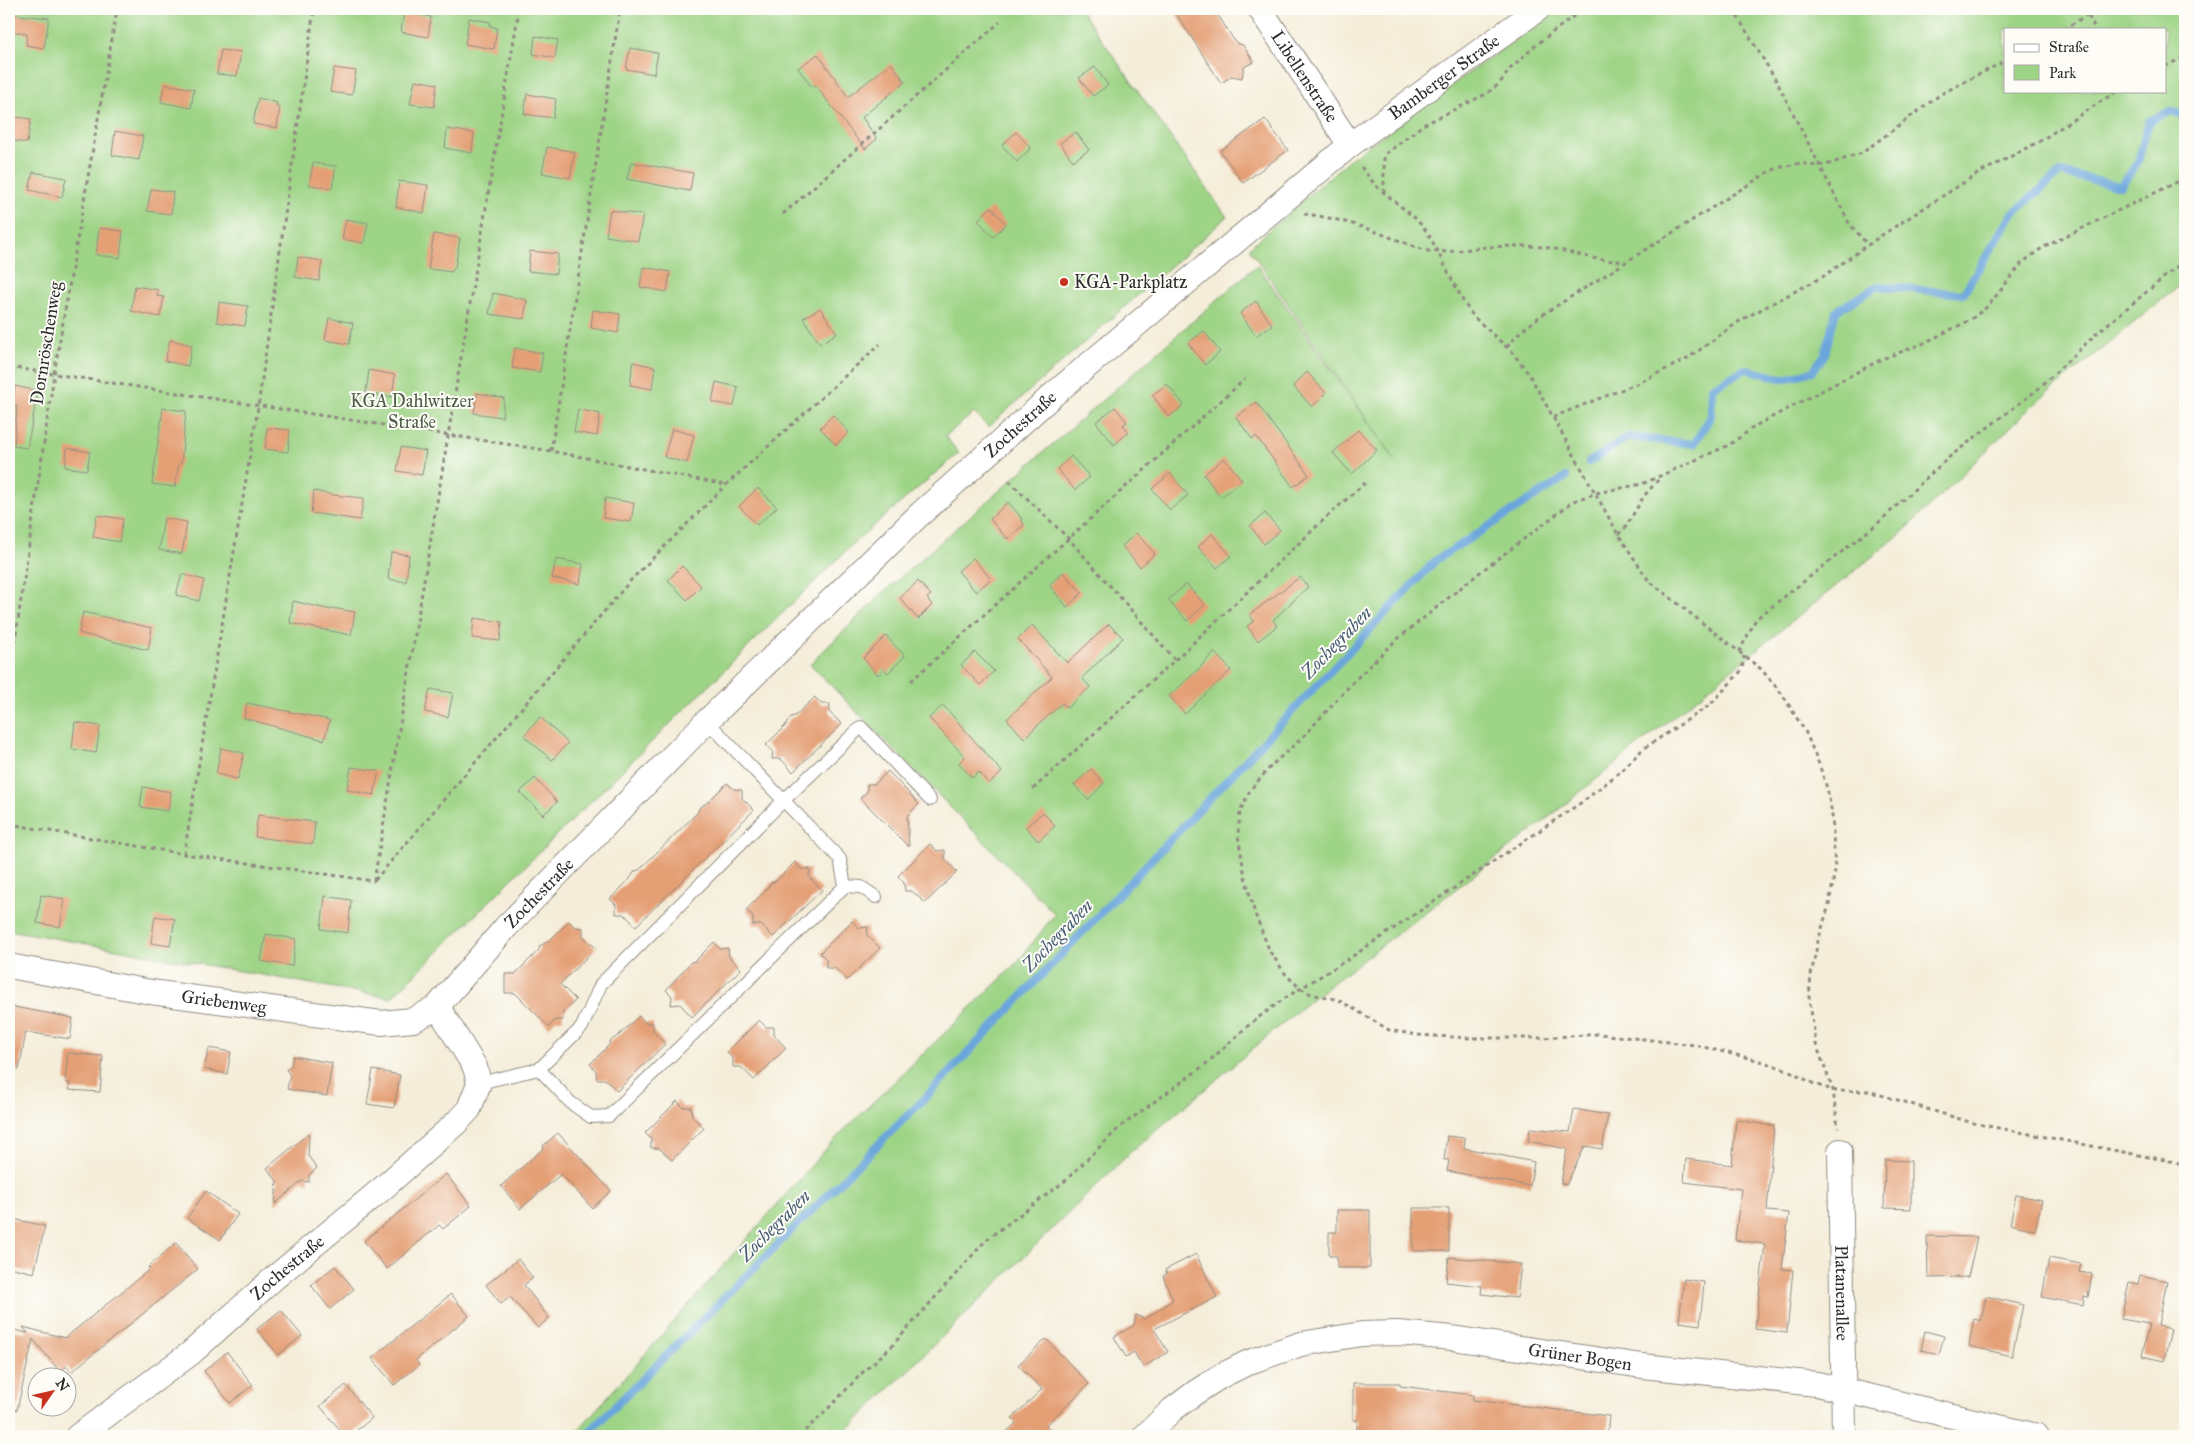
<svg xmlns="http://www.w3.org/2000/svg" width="2194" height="1445" viewBox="0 0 2194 1445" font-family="'IM FELL Great Primer',serif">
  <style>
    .green { fill: #9ed486; stroke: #648058; fill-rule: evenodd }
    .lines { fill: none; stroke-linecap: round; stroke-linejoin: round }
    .stream { stroke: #6ba6dc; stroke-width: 8 }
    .building { fill: #e49f75 }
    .service-casing { stroke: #908c82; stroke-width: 14 }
    .minor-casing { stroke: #908c82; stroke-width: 26 }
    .path { stroke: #908c82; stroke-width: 3; stroke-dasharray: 4 4; stroke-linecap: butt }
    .service { stroke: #fff; stroke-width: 12 }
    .minor { stroke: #fff; stroke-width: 24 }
    .poi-dot { fill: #c8321e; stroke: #fdfcf7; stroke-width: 2 }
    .labels { text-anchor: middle; stroke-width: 4; stroke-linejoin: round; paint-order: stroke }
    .street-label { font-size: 18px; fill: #2b2b2b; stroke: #fdfcf7 }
    .poi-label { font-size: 18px; fill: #2b2b2b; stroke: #fdfcf7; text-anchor: start }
    .park-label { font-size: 18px; fill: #4e5e46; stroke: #fdfcf7 }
    .water-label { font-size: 19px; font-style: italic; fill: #455c72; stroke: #fdfcf7 }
  </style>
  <rect width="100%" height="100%" fill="#fdfcf7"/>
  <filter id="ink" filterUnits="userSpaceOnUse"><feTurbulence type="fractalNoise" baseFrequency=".02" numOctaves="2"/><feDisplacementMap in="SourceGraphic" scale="10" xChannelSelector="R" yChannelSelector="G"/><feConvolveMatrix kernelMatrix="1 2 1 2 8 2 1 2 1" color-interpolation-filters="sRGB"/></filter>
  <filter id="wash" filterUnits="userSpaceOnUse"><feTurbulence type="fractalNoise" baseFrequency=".0096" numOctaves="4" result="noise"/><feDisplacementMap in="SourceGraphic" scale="20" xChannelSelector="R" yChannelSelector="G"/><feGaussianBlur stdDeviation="1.12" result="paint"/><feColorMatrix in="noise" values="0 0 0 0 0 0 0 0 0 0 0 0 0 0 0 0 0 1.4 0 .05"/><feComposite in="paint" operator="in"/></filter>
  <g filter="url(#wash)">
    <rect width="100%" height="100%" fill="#f4edd9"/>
    <path class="green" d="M9,9H1080L1227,217L988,427L974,413L945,436L959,453L858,539L391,998L9,930Z
      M1557,9H2185V281L2033,405L1904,531L1543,822L1308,1002L1132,1151L841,1436H573L834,1140L1015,965L1055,914L810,664L886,590L1257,265L1396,461L1249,248L1350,159ZM2005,29H2165V91H2005Z"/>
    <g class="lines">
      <path class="stream" d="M1589,462L1628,437L1694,444L1711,416L1712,388L1745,369L1784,379L1813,371L1825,354L1836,311L1878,286L1963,294L2013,213L2060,173L2121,186L2138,162L2149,121L2171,111L2185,116
        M585,1436L925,1098L1436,560L1566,477"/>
    </g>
    <g id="blocks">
      <path class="building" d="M1173,9H1214L1234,40L1238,44L1243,45L1254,62L1244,67L1242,78L1232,76L1221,83Z
        M404,12L431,17L428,37L401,32Z
        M9,14L49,18L44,48L26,45L27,34L9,31Z
        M469,18L490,22V26L497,28L494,49L465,44Z
        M535,36L558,40L555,58L533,54Z
        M630,48L658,53L654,74L626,69Z
        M221,50L241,52L237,76L217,74Z
        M818,54L848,97L891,63L905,82L862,117L877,139L865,149L815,85L812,87L798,68Z
        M1095,67L1108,85L1093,96L1079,78Z
        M334,68L356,71L352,95L330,92Z
        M415,80L437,84L434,107L410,104Z
        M164,84L194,89L191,108L161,102Z
        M527,94L556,99L553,118L524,114Z
        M258,98L277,103L276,107H280L277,128L253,124Z
        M9,116L31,119L27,143L9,140Z
        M1265,119L1288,150L1243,183L1220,151Z
        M447,129L474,133L472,153L445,148Z
        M115,131L143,136L139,160L112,155Z
        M1016,132L1031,148L1017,162L1002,145Z
        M1076,132L1089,150L1073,161L1060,143Z
        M547,147L575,152L570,178L542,173Z
        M631,162L693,173L690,191L627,179Z
        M313,163L336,166L332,188L309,185Z
        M33,172L66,178L62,197L29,190Z
        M399,181L428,185L424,213L396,207Z
        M151,189L173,192L171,214L147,211Z
        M991,207L1006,224L993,237L978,220Z
        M610,210L643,215L638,241L606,236Z
        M346,219L368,223L364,243L342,239Z
        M99,228L123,231L120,258L96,255Z
        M434,234L460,238L455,268H453L452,272L428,269Z
        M530,251L558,254L556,274L528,271Z
        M298,257L322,261L319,281L295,277Z
        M643,267L670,272L667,292L640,287Z
        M135,286L158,290L157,296L164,297L160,317L131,311Z
        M493,293L527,300L524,319L489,314Z
        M1256,301L1272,325L1256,336L1240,313Z
        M219,302L248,306L245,326L217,322Z
        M820,308L837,333L820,344L803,318Z
        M593,310L620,314L618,333L591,328Z
        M329,318L353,323L349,344L325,340Z
        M1204,331L1220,352L1205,365L1188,343Z
        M170,340L192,345L188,366L165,361Z
        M515,348L543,353L540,372L512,368Z
        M633,362L655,367L652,389L630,385Z
        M369,370L395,375L392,397L366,393Z
        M1307,372L1326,393L1312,407L1293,386Z
        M716,382L738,387L734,406L712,402Z
        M1167,384L1184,405L1169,417L1152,395Z
        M15,386L38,391L27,448L14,446L17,406L12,405Z
        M477,393L504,398L502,417L474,413Z
        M1256,402L1309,475L1293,487L1256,436L1252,439L1236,417Z
        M1115,407L1127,422L1123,425L1129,432L1114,445L1096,422Z
        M163,408L186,411L181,464H179L175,487L152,484Z
        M578,409L600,414L597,436L574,432Z
        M833,415L849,432L836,445L820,428Z
        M267,428L290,430L288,452L265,449Z
        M672,429L694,435L687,463L664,457Z
        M1358,430L1377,450L1352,474L1333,453Z
        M401,447L426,451L422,475L397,471Z
        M67,448L90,452L87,470L65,467Z
        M1071,456L1090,477L1075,490L1057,469Z
        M1224,458L1242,480L1221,497L1204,475Z
        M1170,473L1188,495L1170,510L1152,489Z
        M758,488L777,507L757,525L739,506Z
        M314,491L332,495L364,498L360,520L311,513Z
        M605,498L634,503L631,522L603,518Z
        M1008,502L1020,516L1024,525L1007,539L990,519Z
        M1265,513L1280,530L1264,544L1250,526Z
        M97,515L123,519L119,542L93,537Z
        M164,518L187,522L182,554L159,550Z
        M1136,533L1155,554L1140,567L1122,546Z
        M1212,534L1231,556L1217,568L1198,547Z
        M391,552L409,555L406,582L388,579Z
        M973,558L991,579L976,592L958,571Z
        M556,559L583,564L580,584L552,578Z
        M682,566L701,586L687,600L668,580Z
        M1063,572L1082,593L1067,607L1049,585Z
        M182,574L204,580L199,601L176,595Z
        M1300,577L1308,587L1273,620L1277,626L1258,641L1247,626L1254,621L1249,615Z
        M918,581L931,595L927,598L932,605L918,619L900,598Z
        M1186,584L1205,605L1187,621L1168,600Z
        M293,601L331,610L332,608L355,612L351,635L290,623Z
        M83,612L152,628L148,650L79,633Z
        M474,618L502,622L500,641L472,638Z
        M1109,624L1123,638L1082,678L1090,687L1067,708L1062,703L1024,738L1007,719L1052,677L1018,639L1032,625L1067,663Z
        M886,636L905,656L888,673L884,669L878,675L863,658Z
        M975,652L994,671L980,685L961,665Z
        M1214,652L1231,670L1185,714L1169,696L1198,670Z
        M430,689L453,693L448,717L425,712Z
        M815,697L821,704H830L829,712L842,724L793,772L781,759H772L773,751L766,745L785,726L791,717L795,716Z
        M247,703L330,720L324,740L244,718Z
        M943,705L1002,772L989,784L979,772L972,778L959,763L965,757L929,718Z
        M540,717L568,743L552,760L524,736Z
        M75,722L100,726L96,753L72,749Z
        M221,748L244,753L238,779L216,774Z
        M351,767L379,771L374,795L347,790Z
        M1091,769L1104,783L1088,800L1074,785Z
        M888,771L919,804L907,816L909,847L860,798L867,792V784H875Z
        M535,778L557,802L543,815L520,792Z
        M727,783L734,789L742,790V798L754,810L636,926L624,914H616V905L610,899L629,880L635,871L639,870L698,812L699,808L708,802Z
        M143,787L171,792L168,811L140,807Z
        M1043,812L1055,826L1038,841L1026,827Z
        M258,815L315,822L313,844L255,837Z
        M930,844L937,851L945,850V859L957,872L925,903L912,891H905L904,883L898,876Z
        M795,862L801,869H810L809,877L822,890L773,937L761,925H753V916L746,910L765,891L772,882L776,881Z
        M41,895L65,899L60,927L37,923Z
        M325,896L351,900L348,933L321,929Z
        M155,916L175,919L170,946L151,943Z
        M569,921L575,927L583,928V936L596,948L560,984L576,1000L563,1012V1020H555L549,1027L515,993H505V974H515L539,950L540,946L550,940Z
        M852,921L859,928L868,927L867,935L880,948L847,980L835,968H826V959L820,953Z
        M266,934L296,939L292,966L261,961Z
        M714,942L720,949L728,948L729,957L741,969L692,1017L680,1004L671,1005L672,996L666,990L691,962L695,961Z
        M9,1006L73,1018L70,1039L26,1032L19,1070L9,1069Z
        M639,1016L645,1023H653V1031L665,1044L617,1091L605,1079H597L596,1071L590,1064L609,1045L610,1041L619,1035Z
        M759,1020L766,1027H774V1035L786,1048L754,1080L741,1067H733V1059L727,1052Z
        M209,1048L231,1052L227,1074L204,1069Z
        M68,1053L103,1056L100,1092L69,1090L70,1083L65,1082Z
        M293,1056L332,1063L327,1096L287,1089L290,1075L286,1070L291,1066Z
        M373,1070L400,1075L394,1108L367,1104Z
        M677,1101L683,1107H691L692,1116L704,1128L672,1160L659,1148H651V1139L645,1133Z
        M1574,1109L1608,1115L1602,1149L1585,1146L1566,1185L1561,1183L1567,1149L1528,1141L1530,1128L1570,1132Z
        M1736,1120L1774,1126L1767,1211L1789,1213L1782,1269L1793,1270L1787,1333L1755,1329L1765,1244L1735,1240L1741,1189L1684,1182L1686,1159L1732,1165Z
        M309,1133L308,1156L317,1168L309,1175V1182L302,1181L275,1204L277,1181L267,1168Z
        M558,1133L611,1191L592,1208L561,1174L520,1209L501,1186L544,1148L543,1146Z
        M1447,1136L1465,1138L1464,1148L1534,1162L1530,1186L1447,1171L1449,1160H1444Z
        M1885,1160L1911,1161V1209L1884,1208Z
        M446,1174L471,1206L443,1229L439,1225L387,1269L364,1241Z
        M206,1191L238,1214L220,1240L187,1218Z
        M2016,1195L2042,1200L2035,1230L2010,1224Z
        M1413,1208H1449V1251H1413Z
        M1337,1210H1370V1268H1337V1256H1329V1232H1337Z
        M9,1218L45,1226L34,1273L9,1267Z
        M1927,1236L1977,1237L1968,1277L1928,1278Z
        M176,1243L198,1269L71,1372L67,1366L60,1372L33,1339L17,1410L9,1409V1329L28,1333L23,1327L65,1338L150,1269L148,1267Z
        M1196,1254L1217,1297L1154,1329L1168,1352L1143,1367L1134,1352L1126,1357L1114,1337L1134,1325L1136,1315L1145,1319L1173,1300L1163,1276L1167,1274L1165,1270Z
        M1449,1257L1521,1264L1517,1298L1481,1294L1482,1286L1446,1282Z
        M2049,1258L2081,1264L2079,1272L2092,1274L2088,1297L2084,1296L2083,1305L2042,1297Z
        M518,1259L533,1278L524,1285L549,1318L538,1328L510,1297L501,1304L486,1285Z
        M335,1266L354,1289L330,1309L311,1285Z
        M2140,1275L2167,1281L2158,1326L2171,1329L2164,1361L2142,1356L2149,1324L2121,1319L2129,1282L2138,1284Z
        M1684,1279L1704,1282L1700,1325L1679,1322Z
        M451,1294L469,1316L416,1360L419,1365L394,1385L372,1358Z
        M1986,1296L2023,1305L2012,1356L1969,1346L1974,1319L1981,1321Z
        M281,1310L302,1336L278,1355L257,1329Z
        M1925,1331L1944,1336L1939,1354L1921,1350Z
        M1046,1339L1089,1384L1046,1425L1056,1436H1002L1016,1423L1012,1418L1042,1389L1018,1365Z
        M227,1352L253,1385L230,1403L204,1371Z
        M1353,1383H1400V1386L1473,1395V1400L1609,1416L1607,1436H1510L1469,1432L1468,1436H1373V1432L1357,1433V1420H1353Z
        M346,1385L372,1418L350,1436H345L320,1406Z"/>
    </g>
  </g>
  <g filter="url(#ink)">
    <use href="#blocks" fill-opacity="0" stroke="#908c82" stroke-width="1"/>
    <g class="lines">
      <defs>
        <path id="service" d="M707,721L840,859L845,886L861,887L876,897
          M539,1069L571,1103L591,1117L609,1116L845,886
          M479,1083L539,1069L582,1027L601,984L784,800L861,727L930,800"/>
        <g id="minor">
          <path id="s1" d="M1260,9L1350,145"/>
          <path id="s2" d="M9,966L151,992L381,1023L413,1020L436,1008L506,927L707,721L918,516L1054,394L1350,145L1538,9"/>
          <path id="s3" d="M1840,1151L1844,1436"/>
          <path id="s4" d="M78,1436L191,1353L273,1279L383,1188L456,1123L469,1109L479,1083L475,1067L444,1017L436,1008"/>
          <path id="s5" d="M1145,1436L1172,1410L1196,1392L1221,1376L1249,1362L1301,1344L1362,1334L1398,1333L1452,1338L1642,1366L1817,1384L2037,1436"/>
        </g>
      </defs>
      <use href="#service" class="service-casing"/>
      <use href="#minor" class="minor-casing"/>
      <path class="path" d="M1733,9L1777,82L1849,223L1868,245
        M2085,9L2095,29
        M2064,29L2097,9
        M2165,66L2185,57
        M1361,167L1376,186L1416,219L1428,233L1464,303L1474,317L1513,353L1529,374L1618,534L1649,581L1761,669L1782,694L1806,733L1819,764L1827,788L1832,814L1835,870L1829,905L1818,941L1811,975L1809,997L1816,1044L1833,1090L1838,1128
        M2185,178L2042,248L2022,263L1988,306L1970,320L1922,344L1882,359L1757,425L1729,445L1642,484L1596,493L1574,501L1479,573L1394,642L1355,680L1302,738L1273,764L1250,790L1240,811L1238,835L1245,877L1255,914L1270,952L1287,976L1300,988L1311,994L1339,1000L1389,1030L1417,1035L1471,1038H1541L1599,1034L1695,1045L1757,1060L1788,1070L1814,1084L1836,1091H1868L1973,1123L2185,1164
        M1384,193V155L1423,125L1486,94L1499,84L1510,69L1536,45L1583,9
        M783,214L1000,22
        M1304,214C1333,217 1365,227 1392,238C1402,241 1411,246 1421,249C1442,256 1467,248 1489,247C1507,246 1533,245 1550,248C1576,253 1598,262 1625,261
        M1507,347L1519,333L1539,317L1770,171L1782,167L1801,163L1817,166L1829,164L1862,153L1941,94L2005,61
        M9,367L551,451L726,485
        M1553,417L1636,384L1687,359L1741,320L1824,276L1882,235L1974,176L2040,141L2117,91
        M551,451L620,9
        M1009,481L1068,538L1175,660
        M1618,534L1624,530L1644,496L1660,478
        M1739,652L1756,619L1877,524L1948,458L2037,390L2097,333L2185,260
        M911,681L1245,379
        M9,682L54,374L117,9
        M1033,789L1175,660L1332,512L1365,483
        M9,824L184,854L374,881
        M184,854L258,407L314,9
        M375,880L631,580L726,485L880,344
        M374,881L519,9
        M799,1436L824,1413L864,1371L891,1347L986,1240L1065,1181L1120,1127L1206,1064L1251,1023L1285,998L1347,960L1585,800L1620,772L1643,749L1710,705L1742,670L1744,656"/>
      <use href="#service" class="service"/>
      <use href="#minor" class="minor"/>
    </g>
  </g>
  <circle class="poi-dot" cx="1064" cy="282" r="5"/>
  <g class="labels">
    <g class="street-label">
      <text dy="6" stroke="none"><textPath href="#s1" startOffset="81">Libellenstraße</textPath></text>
      <text dy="6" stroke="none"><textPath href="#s2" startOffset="1809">Bamberger Straße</textPath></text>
      <text transform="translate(46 343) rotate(-81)" y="6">Dornröschenweg</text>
      <text dy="6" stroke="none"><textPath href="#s2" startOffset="1261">Zochestraße</textPath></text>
      <text dy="6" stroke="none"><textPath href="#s2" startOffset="589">Zochestraße</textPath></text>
      <text dy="6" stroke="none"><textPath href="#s2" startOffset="218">Griebenweg</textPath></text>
      <text dy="6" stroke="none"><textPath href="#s4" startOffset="269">Zochestraße</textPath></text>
      <text dy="6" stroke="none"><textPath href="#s3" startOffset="142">Platanenallee</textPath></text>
      <text dy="6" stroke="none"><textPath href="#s5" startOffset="465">Grüner Bogen</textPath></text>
    </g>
    <g class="poi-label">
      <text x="1074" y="288">KGA-Parkplatz</text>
    </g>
    <g class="park-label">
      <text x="412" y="407">KGA Dahlwitzer<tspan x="412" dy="21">Straße</tspan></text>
    </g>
    <g class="water-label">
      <text transform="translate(1336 642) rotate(-46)" y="7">Zochegraben</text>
      <text transform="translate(1057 935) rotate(-46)" y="7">Zochegraben</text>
      <text transform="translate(774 1225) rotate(-45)" y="7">Zochegraben</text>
    </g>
  </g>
  <rect width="2194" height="1445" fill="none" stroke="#fdfcf7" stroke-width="30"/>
  <rect x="2004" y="28" width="162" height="65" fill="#fdfcf7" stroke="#a9a8a5"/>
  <rect x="2014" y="44" width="25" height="8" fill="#ffffff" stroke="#a9a8a5"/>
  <text x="2049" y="52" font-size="15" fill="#2b2b2b">Straße</text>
  <rect x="2014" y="65" width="25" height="15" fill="#9ed486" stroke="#a9a8a5"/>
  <text x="2049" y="78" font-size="15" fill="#2b2b2b">Park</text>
  <g transform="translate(52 1392) rotate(56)"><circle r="24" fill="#fdfcf7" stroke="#a9a8a5"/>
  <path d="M0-4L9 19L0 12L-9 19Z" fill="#c8321e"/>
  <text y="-8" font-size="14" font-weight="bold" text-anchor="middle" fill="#2b2b2b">N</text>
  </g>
</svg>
